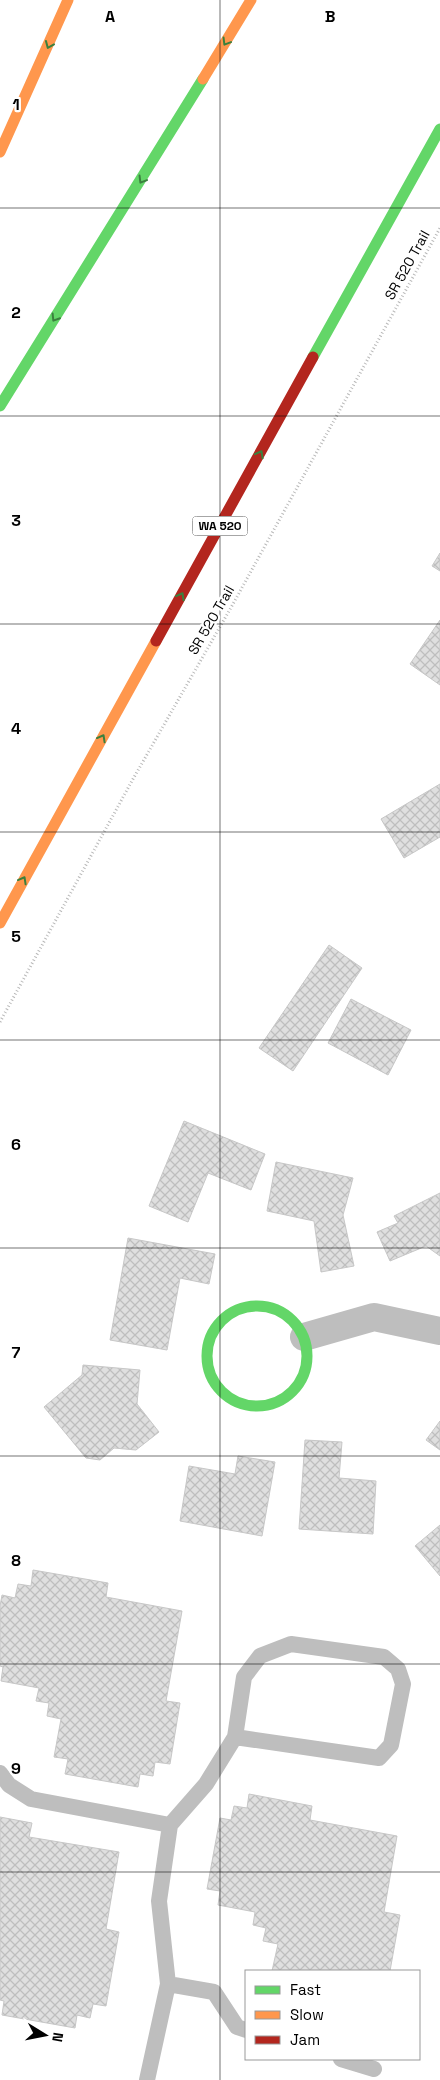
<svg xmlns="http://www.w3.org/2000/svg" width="440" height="2080" viewBox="0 0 440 2080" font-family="'Space Grotesk',sans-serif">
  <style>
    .building { fill: url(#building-cross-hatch); stroke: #c7c7c7 }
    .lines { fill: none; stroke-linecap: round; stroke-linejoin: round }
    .path { stroke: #b9b9b9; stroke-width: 3; stroke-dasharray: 1 2.5; stroke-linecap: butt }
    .lane { stroke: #bebebe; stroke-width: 16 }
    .street { stroke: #bebebe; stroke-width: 28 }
    .fast { stroke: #63d668; stroke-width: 11 }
    .slow { stroke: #ff974d; stroke-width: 11 }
    .jam { stroke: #b3261e; stroke-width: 11 }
    .oneway { stroke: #3b803e }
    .grid { fill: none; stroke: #000; stroke-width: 1; stroke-opacity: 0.55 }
    .labels { text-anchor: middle; stroke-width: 4.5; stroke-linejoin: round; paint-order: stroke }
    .shield { fill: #fff; stroke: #4c4c4c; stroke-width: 1 }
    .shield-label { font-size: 12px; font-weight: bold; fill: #000 }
    .street-label { font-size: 14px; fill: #000; stroke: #fff }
    .grid-label { font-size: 16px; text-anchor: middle; font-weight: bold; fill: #000; stroke: #fff; stroke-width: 4.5; stroke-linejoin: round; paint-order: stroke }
  </style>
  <defs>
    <pattern id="building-cross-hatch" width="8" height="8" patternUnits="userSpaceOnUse" patternTransform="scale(1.25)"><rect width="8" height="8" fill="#dfdfdf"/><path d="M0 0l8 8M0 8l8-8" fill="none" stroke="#bebebe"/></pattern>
  </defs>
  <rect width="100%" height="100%" fill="#fff"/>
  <path class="building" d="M440,553V571L432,566Z
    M440,620V685L410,664Z
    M440,784V837L404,858L381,819Z
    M329,945L362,968L293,1071L259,1048Z
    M351,999L411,1030L388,1075L328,1043Z
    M184,1121L265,1154L251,1190L208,1173L188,1222L149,1206Z
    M276,1162L353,1178L343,1215L354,1266L321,1272L314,1221L267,1211Z
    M440,1193V1256L426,1246L390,1261L377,1232L398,1223L394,1216Z
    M128,1238L215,1254L209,1284L180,1278L167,1350L110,1340Z
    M83,1365L140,1370L137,1404L159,1432L136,1450L114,1448L100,1460L86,1458L44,1407L82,1375Z
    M440,1421V1450L426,1440Z
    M305,1440L342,1442L339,1478L376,1481L373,1534L299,1529Z
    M238,1456L275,1462L262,1536L180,1521L189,1466L235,1474Z
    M440,1525V1576L415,1546Z
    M33,1570L108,1583L106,1597L182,1611L166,1701L180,1703L170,1764L155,1762L153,1776L140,1774L138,1787L65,1774L68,1759L54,1757L61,1719L47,1716L49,1703L36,1701L39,1688L1,1681L3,1667L0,1666V1606L2,1595L15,1598L18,1584L31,1586Z
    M249,1794L312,1806L310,1820L397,1836L384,1912L400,1915L390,1971H272L278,1944L263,1941L266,1928L253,1925L255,1912L218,1905L220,1891L207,1889L220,1818L231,1820L234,1806L247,1808Z
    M0,1817L32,1823L29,1837L119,1852L106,1929L119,1932L106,2006L93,2004L90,2018L77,2015L75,2028L2,2015L4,2001L0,2000Z"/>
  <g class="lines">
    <path class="path" d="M0,1022L133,779L233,604L440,228"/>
    <path class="lane" d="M291,1644L384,1657L398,1669L403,1684L391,1745L379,1758L235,1737L244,1677L260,1656Z
      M0,1773L9,1785L31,1799L170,1825
      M168,1984L214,1992L237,2027L246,2030
      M341,2059L374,2069
      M147,2080L168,1984L159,1901L170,1825L206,1784L235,1737"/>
    <path class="street" d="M304,1337L374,1317L440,1331"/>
    <path class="fast" d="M313,357L440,129
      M0,406L203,79
      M207 1356a50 50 0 1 1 100 0a50 50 0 1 1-100 0Z"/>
    <path class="slow" d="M203,79L251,0
      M0,152L68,0
      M0,923L156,641"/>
    <path class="jam" d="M156,641L313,357"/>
  </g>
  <defs><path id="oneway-chevron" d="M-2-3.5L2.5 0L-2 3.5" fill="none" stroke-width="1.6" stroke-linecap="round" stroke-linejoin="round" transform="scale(1.25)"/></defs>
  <g class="oneway">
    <use href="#oneway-chevron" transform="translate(226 42) rotate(121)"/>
    <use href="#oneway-chevron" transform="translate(49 45) rotate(113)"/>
    <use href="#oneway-chevron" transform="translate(142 180) rotate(121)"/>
    <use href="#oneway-chevron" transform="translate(55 318) rotate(122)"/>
    <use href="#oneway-chevron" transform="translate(260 454) rotate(-61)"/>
    <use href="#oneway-chevron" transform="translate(181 596) rotate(-61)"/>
    <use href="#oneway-chevron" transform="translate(102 738) rotate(-61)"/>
    <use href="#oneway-chevron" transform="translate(23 880) rotate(-61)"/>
  </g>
  <path class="grid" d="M220,0V2080M0,208H440M0,416H440M0,624H440M0,832H440M0,1040H440M0,1248H440M0,1456H440M0,1664H440M0,1872H440"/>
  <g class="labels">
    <rect class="shield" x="192.5" y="516.5" width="55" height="19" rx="4"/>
    <g class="shield-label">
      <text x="220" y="530">WA 520</text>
    </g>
    <g class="street-label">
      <text transform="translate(407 265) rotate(-61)" y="5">SR 520 Trail</text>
      <text transform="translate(211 620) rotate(-60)" y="5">SR 520 Trail</text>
    </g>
  </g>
  <g class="grid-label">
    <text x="110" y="22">A</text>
    <text x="330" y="22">B</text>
    <text x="16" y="110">1</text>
    <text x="16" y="318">2</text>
    <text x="16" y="526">3</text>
    <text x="16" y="734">4</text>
    <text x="16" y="942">5</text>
    <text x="16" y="1150">6</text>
    <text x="16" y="1358">7</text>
    <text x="16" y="1566">8</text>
    <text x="16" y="1774">9</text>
  </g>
  <rect x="245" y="1970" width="175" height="90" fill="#ffffff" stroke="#999999"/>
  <rect x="255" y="1986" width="25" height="8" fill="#63d668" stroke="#999999"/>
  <text x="290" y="1995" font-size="15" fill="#000000">Fast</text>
  <rect x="255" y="2011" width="25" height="8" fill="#ff974d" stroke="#999999"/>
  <text x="290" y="2020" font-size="15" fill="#000000">Slow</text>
  <rect x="255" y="2036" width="25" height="8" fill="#b3261e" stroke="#999999"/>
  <text x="290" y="2045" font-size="15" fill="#000000">Jam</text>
  <g transform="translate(45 2035) rotate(100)" stroke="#ffffff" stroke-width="4" paint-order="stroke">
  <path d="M0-4L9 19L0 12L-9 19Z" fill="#000000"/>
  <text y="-8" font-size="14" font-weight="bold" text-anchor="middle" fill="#000000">N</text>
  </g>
</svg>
